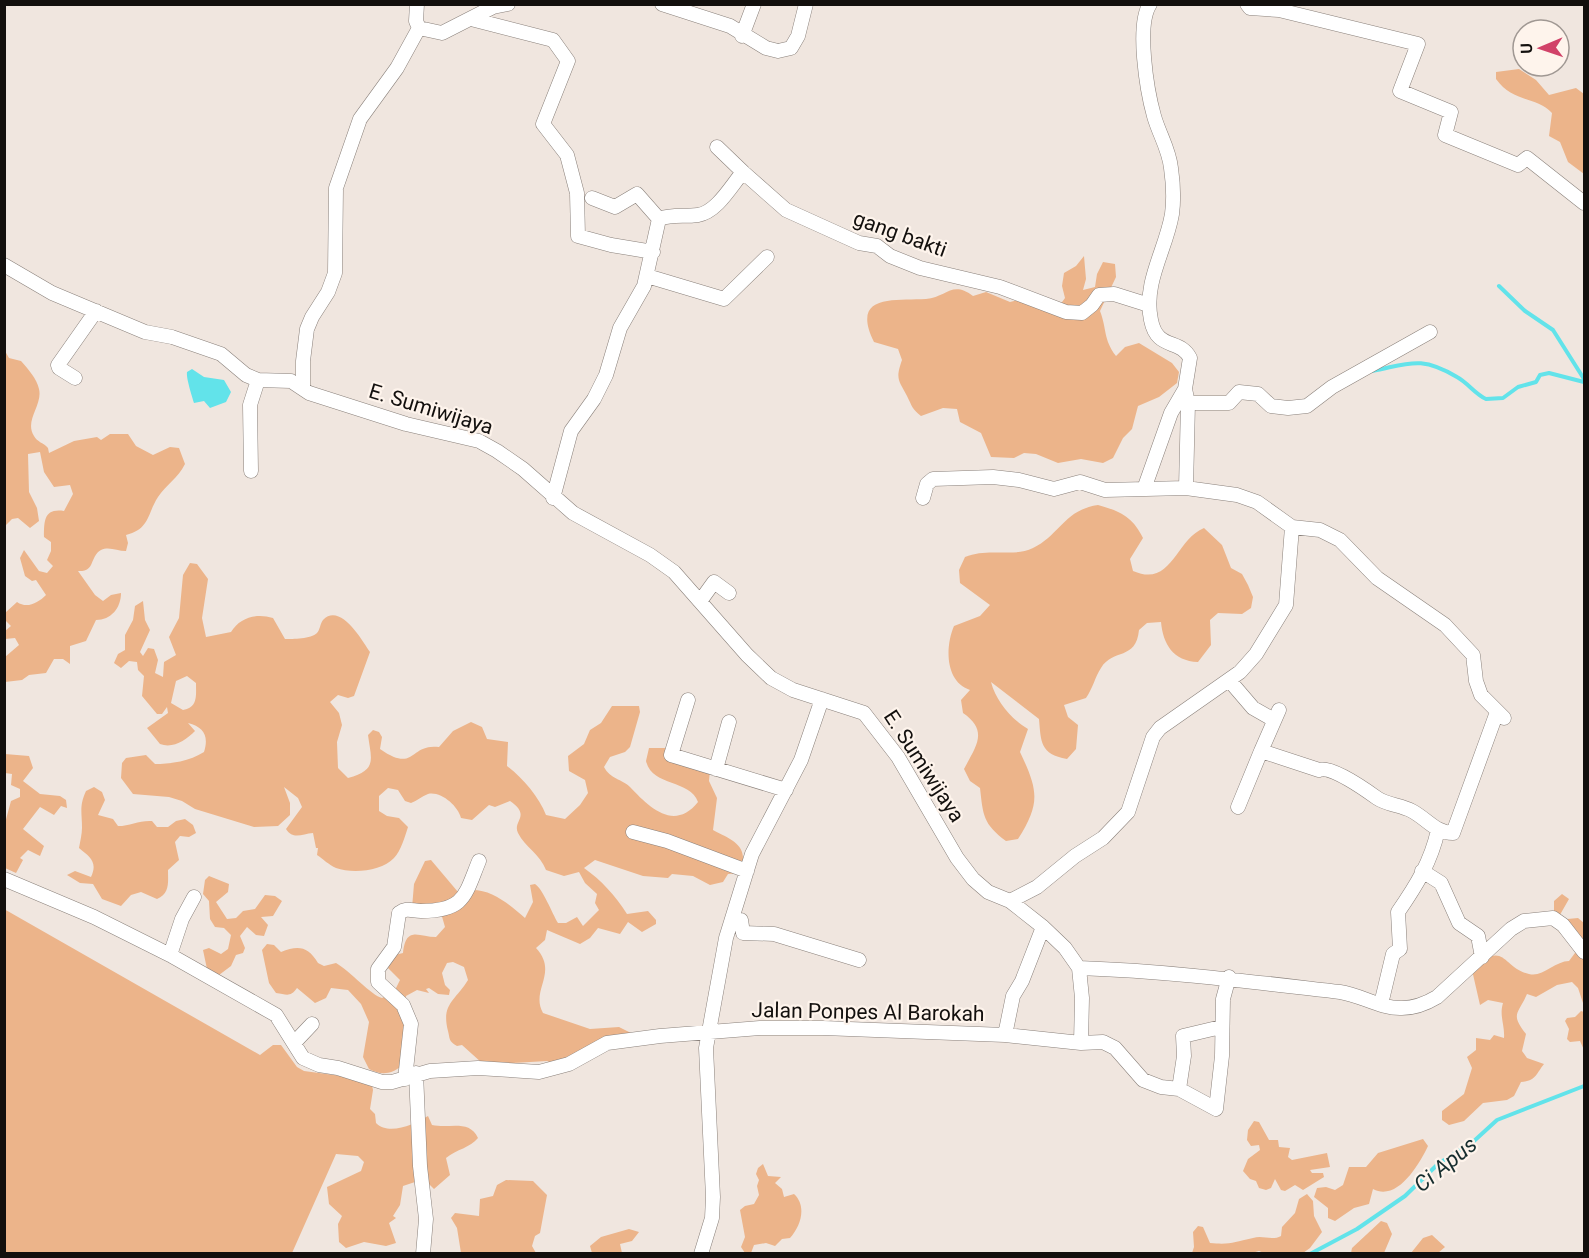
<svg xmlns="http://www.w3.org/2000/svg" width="1589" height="1258" viewBox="0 0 1589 1258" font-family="Roboto,sans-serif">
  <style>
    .green { fill: #ecb48a; fill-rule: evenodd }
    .water { fill: #62e3ea }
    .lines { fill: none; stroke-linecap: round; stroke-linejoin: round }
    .stream { stroke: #62e3ea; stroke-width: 4 }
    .street-casing { stroke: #8a817b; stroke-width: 15 }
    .street { stroke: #fff; stroke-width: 14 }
    .labels { text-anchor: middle; stroke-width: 4.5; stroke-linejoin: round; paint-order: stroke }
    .street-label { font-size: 21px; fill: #120f0d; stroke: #fef4ec }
    .water-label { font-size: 22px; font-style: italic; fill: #172e2f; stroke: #fef4ec }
  </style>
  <rect width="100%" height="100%" fill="#f0e6df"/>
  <path class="green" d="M1519,69L1536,80L1549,95L1576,88L1584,94V174L1568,162L1560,142L1549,136L1552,113C1536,96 1513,103 1496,79V72Z
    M1084,256L1086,279L1083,290L1095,287L1097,274L1103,262L1115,264L1116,277L1100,311C1107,329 1103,339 1116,356L1125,347L1139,343L1172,363L1179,372L1177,383L1159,397L1138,406L1132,429L1123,438L1113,458L1103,463L1081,459L1058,463L1036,454L1024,453L1014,458L991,457L981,433L960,422L957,409L943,408L921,416C912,409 912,406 907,396C899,380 895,380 902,360L898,349L874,342C850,293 895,301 926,299C947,297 952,280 973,296L986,292L1010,302L1037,295L1057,309L1065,298L1062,286L1064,273L1076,266Z
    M5,351L9,358L21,361C28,369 37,379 39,389C43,405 24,420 34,436C37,442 44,443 48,448L49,453L74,441L97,437L101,440L110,434H128L136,446L153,455L170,447L179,448L185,464C178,478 166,485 158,497C147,514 150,529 126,535L128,543L126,551C117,551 109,546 101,550C89,557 96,572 78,571L95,595L103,601L111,595L121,593C121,608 111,620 96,620L86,641L70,646V664L63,659H54L46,673L29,675L22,680L5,682V657L19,645L15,638L5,639V631L11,626L5,620V613L17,602C27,609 38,603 46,595L36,580L32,581L25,576L20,558L24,550L39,571L47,573L53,566L47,560L51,551V542L44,537C44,521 44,508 64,511L73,494L70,485L54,487L44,472L40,452L28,454L29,492L37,508L39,521L30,528L18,518L12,519L5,526Z
    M1098,505C1120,511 1133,517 1143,538L1130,559L1133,571C1172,588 1175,540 1204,528L1222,545L1231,568L1242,574L1248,585L1253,597L1251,608L1242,614L1218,613L1210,620L1211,645L1198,662C1173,661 1163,644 1161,622L1147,623L1139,630C1136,661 1113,648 1101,668C1095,677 1093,688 1086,698L1064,705L1068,717L1078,725L1076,749L1067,759C1040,754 1041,742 1039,719L991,682C996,701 1011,719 1028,729L1020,752C1038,790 1041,803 1018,839L1006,841C983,824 983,815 980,788L970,781L964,769C976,746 989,731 963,713L961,700L970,690C945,682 945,647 954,626L980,616L990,605L960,583L959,570L965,557C989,547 1013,558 1033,548C1060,535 1064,510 1098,505Z
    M190,563L197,564L208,579L202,618L206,637L231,632C240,617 257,613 273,618L285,639C293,639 311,639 317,633C320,630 320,624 323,620C340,602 362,640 370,652L354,696L348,698L338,695L330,702L339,713L342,725L337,742L338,768L348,778C378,770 371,759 368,735L373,730L379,732L382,737L380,749C416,774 409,743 439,747L453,731L471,722L482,727L487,739L508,742L507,766C523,778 539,797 546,815L565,819L580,805L588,793L585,780L569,771L568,756L584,744L590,730L601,723L612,706H639L640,712L630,747L625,752L610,757L604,767C610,779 622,779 630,787C649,807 674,832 698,802C690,779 652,787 646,761L649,748H670L710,770L709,781L717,798L713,830C734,841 749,845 741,873L728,874L723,882L710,885L693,876L672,874L668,878L643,876L595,860L584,868C601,880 615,895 627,914L648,911L656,920V924L642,932L628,922L620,934L598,928L590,938L580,944L547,930L545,940L536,948C559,973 530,990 543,1013L590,1029L619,1027L631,1033L630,1039L558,1066L547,1061L513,1063L512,1066L482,1063L462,1045L457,1046C448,1041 450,1038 448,1031C441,1004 455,1001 468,980L464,967L453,962L447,963L442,973L445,985L450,990L449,995L438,994L429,988L426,989L429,993L417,990L406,996L401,1066C391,1075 380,1075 369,1069L363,1057L369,1022L361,1004L348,990L331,988L326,998L315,1003L297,988C290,998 286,994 276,993L269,983L262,950L267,944L274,945L281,952C298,945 308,946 318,963L324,966L336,963C350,971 372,996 382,998L394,992L400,980L388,968L391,956L403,953C406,925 419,937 436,937L445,927L441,913L412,908L414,884L425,861L431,860L458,892C486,884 504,900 525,918L533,902L530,885L535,884C543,889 552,913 558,923H566L577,917L583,926L599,910L595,903L597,894L585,883L579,872L564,876L546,870C540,854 525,847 518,833C512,821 532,816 510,801L495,807L489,805L472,820L461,818C458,806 441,791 428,794C422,796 417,801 411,803L405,801L398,790L388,788L379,796V811L387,816L399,818L408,827C405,836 401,851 394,858C382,871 353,874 336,868C329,865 323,859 317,855L318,848H316L313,833C302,834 293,840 286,829L302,807L298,798L284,787L290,803V815L278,826L254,827L195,809L182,801L169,797L133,794L121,778L122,763L126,758L146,755L155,764C171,764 190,761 204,752C209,736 204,727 188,723L195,731C186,740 173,749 160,744L147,728L168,713L167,707L162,714H157L142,696L144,676L138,670L137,662L129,661L121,668L114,663L118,654L125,650V635L133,620L135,606L143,601L145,620L150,630L140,652L143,656L148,648L154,649L158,660L155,673L163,677L164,662L176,655L169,637L179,618L183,575ZM187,676L196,683C196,696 198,707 183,710L171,703L176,681Z
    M5,754L29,756L33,768L23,781L40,794L60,796L66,800L67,808L61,806L54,815L40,807L23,829L44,846L40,856L28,850L20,858L23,860L16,873L5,868V823L11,801L20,797V789L11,785L12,774L5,773Z
    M94,787L102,792L105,800L98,815L113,819L118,826C130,826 140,820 152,821L157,827H168L176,821L185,819L193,825L196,833L189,837L180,836L175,842L179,860L168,870C168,883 170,893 157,899L141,892L131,895L121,906L102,899L93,884L80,883L67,875L75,871L91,877C98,862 90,857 79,848C80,842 82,834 82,828C82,813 79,806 86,791Z
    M209,876L229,884L228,892L216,902L227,919L236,918L243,911L255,909L265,895L275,896L282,901L273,916L261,917L268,925L264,936L256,935L247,927L240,936L245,948L243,953L236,955L231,966L219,975L207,969L203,950L209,948L221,954L228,949L231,935L224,928L215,927L210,919L209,901L203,894L205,880Z
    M1562,894L1569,899L1557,920L1578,918L1584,923V1006L1578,988L1572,982L1557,985L1536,997L1527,994C1518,1015 1510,1013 1526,1034L1522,1051L1527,1058L1544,1064C1536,1074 1536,1081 1521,1082L1514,1096L1507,1100L1483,1103L1464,1121L1449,1125L1442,1120V1111L1464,1094L1472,1068L1467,1057L1476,1050V1038L1490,1040L1494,1035L1504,1038C1505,1025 1499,1016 1503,1003L1488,1000L1480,1005L1472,970C1505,938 1502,968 1529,974C1542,978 1555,961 1569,961L1575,953L1574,943L1559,932L1554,920V901Z
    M4,909L260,1055L273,1045H281L297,1067L304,1071L371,1080L373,1090L370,1109L375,1114L376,1123C389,1136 415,1124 428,1116L432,1125C450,1129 469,1119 478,1138C470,1148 457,1149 446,1158L450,1175L434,1189L424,1179L403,1186L400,1205L393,1216L396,1218L389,1223L396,1243L386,1246L364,1242L346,1248L339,1242L338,1224L342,1216L329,1204L327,1187L361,1171L364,1162L358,1156L336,1154L292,1253H5Z
    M1581,1011L1584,1012V1050L1580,1041L1570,1042L1567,1039L1569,1029L1565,1021L1567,1018L1575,1017Z
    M1254,1121L1259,1122L1269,1140H1278L1279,1147L1290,1148L1288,1157L1292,1160L1327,1153L1330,1167L1310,1170L1312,1173H1323L1324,1177L1303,1190L1295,1185L1285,1191L1281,1190L1275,1179L1271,1188L1266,1190L1259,1188L1256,1181L1250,1179L1243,1171L1248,1159L1260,1150L1259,1145L1251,1146L1247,1140L1248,1130Z
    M1423,1139L1428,1146C1419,1165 1397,1202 1373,1189L1369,1204L1354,1208L1335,1221L1328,1218V1208L1314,1197L1317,1188L1326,1187L1335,1190L1343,1185L1349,1167H1366L1378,1153Z
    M763,1164L768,1176L781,1177L775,1183L782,1189L784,1197L794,1194C807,1206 801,1226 790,1238L782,1239L775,1246L766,1243L754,1245L751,1253H745L741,1247L745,1237L740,1210L745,1206L754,1204L759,1195L757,1186L759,1180L756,1174L758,1168Z
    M506,1180L533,1181L547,1195L540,1233L535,1236L532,1246L536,1253H461L457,1228L451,1218L455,1213L479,1216L480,1199L493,1196L497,1185Z
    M1307,1194L1313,1201L1314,1216L1322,1232L1310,1248L1303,1253H1264L1259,1251L1248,1254L1192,1253L1194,1247L1193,1232L1198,1226L1203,1227L1210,1243C1231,1245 1233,1242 1253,1238C1263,1235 1272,1241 1281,1236L1282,1227L1295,1213L1299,1199Z
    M1381,1221L1387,1223L1392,1234L1384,1253H1351L1352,1248Z
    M629,1229L639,1232L632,1241L620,1244L622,1253H592L590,1246L601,1237Z
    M1432,1235L1445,1247L1438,1253H1411L1423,1238Z"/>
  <path class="water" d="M192,369L204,377L224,380L231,392L226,402L210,408L204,401L194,403C192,396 186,378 187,372Z"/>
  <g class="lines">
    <path class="stream" d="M1499,286L1525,311L1553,330L1584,379
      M1372,371C1409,364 1420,355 1457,377C1468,383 1475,394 1486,399L1503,398L1518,387L1536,382L1540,375L1549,373L1584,382
      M1310,1254L1357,1229L1405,1196L1438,1164L1474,1141L1497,1120L1584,1086"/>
    <defs>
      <path id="street" d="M662,4L730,26L766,48L778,51L791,48L798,36L806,4
        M1150,4C1136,25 1147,91 1154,116C1159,134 1169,149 1171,168C1173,182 1174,199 1172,214C1166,250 1143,282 1151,320C1157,351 1180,338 1190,358L1185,389L1188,403L1186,488
        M1247,4L1250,8L1279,10L1418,44L1400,91L1451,112L1445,135L1518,165L1527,158L1584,203
        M471,19L553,40L568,61L543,124L567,155L577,193L578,236L611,245L653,252
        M419,28L442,33L493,7L508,4
        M742,36L754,4
        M717,147L743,172
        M659,219C672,214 684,217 698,215C717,212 731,186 743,172L786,210L859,243L877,246L890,256L920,268L1000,287L1066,312L1082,313L1092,305L1099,295L1114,294L1149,305
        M4,265L52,293L145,332L172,337L221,354L246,375L258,380L291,381L309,393L406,424L479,441L497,451L523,469L573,513L650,555L674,572L747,655L771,678L793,690L864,713L898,757L957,858L973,879L988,892L1010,901L1043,927L1065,948L1079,968C1167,971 1253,982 1340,992C1361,995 1381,1009 1402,1008C1414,1008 1427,1003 1437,997L1511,929L1524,921L1553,918L1563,925L1584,952
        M647,276L724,299L767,257
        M75,378L59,368L58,365L96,311
        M303,386V361L307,329L312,317L328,292L335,273L336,188L360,119L397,68L419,28L416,21L417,4
        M1188,403H1229L1239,392L1258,394L1271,406L1288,408L1307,406L1332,387L1430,332
        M251,471L250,405L258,380
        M1144,489L1171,413L1185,389
        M553,498L571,431L594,399L606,375L620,328L644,286L659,219L637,194L615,207L592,198
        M923,498L927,484L933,479L993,477L1019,480L1054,489L1080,482L1105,490L1186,488L1237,495L1257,502L1292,527L1320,530L1340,540L1377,578L1445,625L1473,655L1476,681L1481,695L1504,718
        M701,600L714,582L729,593
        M1229,680L1253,708L1274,720
        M688,700L671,755L786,790
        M1261,751L1279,710
        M716,769L729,722
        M1238,807L1261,751L1319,770C1331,765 1366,790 1377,798C1387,805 1401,805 1412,811C1427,819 1436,833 1453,833L1497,712
        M633,832L667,841L747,871
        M1422,871L1441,883L1459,923L1478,936L1482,957
        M4,879L94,917L170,955L276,1015L303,1058L319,1065L338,1068L382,1082H392L430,1071L478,1068L539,1072L569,1064L607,1043L660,1036L760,1028H823L1005,1035L1081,1043L1103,1042L1115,1048L1143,1080L1161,1087L1179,1089L1216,1109L1222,1056L1223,999L1229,977
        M1010,901L1037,887L1075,856L1103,838L1128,812L1153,737L1160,728L1240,672L1256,654L1286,605L1292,527
        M732,920H741L743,933L774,934L859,960
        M170,955L182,919L194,897
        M1079,968L1082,998L1081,1043
        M1381,1004L1393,954L1400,949L1398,912C1416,886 1431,862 1438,830
        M1005,1035L1013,996L1022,981L1043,927
        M294,1043L312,1024
        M416,1073L420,1166L426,1219L423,1254
        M405,1079L411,1024L403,1005L378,982V969L394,947L399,913C407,907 412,911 421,911C465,911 465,895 479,861
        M1179,1089L1184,1056L1183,1036L1221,1027
        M701,1254L712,1218L713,1197L706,1048L726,938L752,854L801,760L822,699"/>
    </defs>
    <use href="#street" class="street-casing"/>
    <use href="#street" class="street"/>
  </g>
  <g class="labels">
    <g class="street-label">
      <text transform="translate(900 234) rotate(20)" y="7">gang bakti</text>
      <text transform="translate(431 409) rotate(17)" y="7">E. Sumiwijaya</text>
      <text transform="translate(924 766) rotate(57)" y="7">E. Sumiwijaya</text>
      <text transform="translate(868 1012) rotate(1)" y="7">Jalan Ponpes Al Barokah</text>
    </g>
    <g class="water-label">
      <text transform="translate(1445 1164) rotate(-39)" y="8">Ci Apus</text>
    </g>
  </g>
  <rect width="1589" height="1258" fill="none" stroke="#120f0d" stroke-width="12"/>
  <g transform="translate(1541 48) rotate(268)"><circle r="28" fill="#fef4ec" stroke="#a09893" stroke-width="1.5"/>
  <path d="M0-4.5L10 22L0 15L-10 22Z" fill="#d14268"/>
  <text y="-9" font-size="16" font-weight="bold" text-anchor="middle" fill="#120f0d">U</text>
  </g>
</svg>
